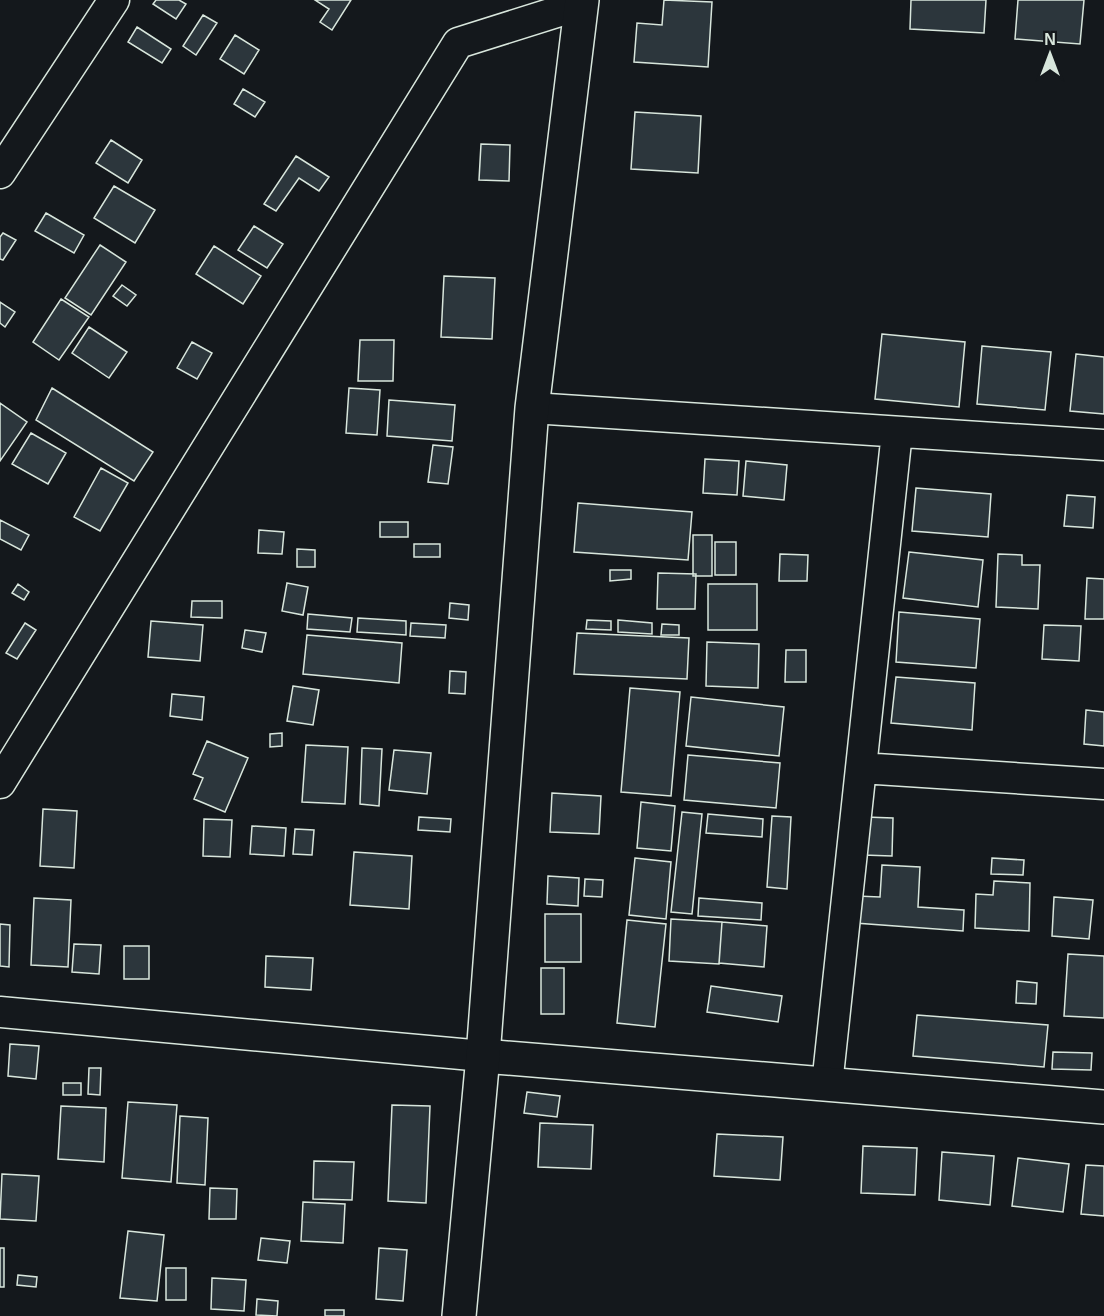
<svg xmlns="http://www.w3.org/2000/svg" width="1104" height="1316" viewBox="0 0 1104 1316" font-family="Arial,sans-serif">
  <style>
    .building { fill: #2c363c; stroke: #d8e6dc; stroke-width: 1.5 }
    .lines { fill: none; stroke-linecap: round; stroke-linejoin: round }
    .minor-casing { stroke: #d8e6dc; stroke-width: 33 }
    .tertiary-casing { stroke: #d8e6dc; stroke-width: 36 }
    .secondary-casing { stroke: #d8e6dc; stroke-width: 36 }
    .minor { stroke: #14181c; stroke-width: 30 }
    .tertiary { stroke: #14181c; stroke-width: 33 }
    .secondary { stroke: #14181c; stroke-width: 33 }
  </style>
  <rect width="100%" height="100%" fill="#14181c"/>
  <path class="building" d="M156,0H179L186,4L176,19L153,4Z
    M315,0H351L332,30L320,22L329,9Z
    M664,0L712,2L708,67L634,62L637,23L662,25Z
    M911,0H986L984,33L910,29Z
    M1018,0H1084L1080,44L1015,39Z
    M203,15L217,23L196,55L183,46Z
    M137,27L171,49L162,63L128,42Z
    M235,35L259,50L244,74L220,59Z
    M243,89L265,102L255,117L234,104Z
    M635,112L701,116L698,173L631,169Z
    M111,140L142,160L128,183L96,163Z
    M481,144L510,145L509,181L479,180Z
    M296,156L329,177L319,191L299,178L276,211L264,204Z
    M114,186L155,210L135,243L94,218Z
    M46,213L84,235L74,253L35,231Z
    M254,226L283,244L267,268L238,250Z
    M3,233L16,240L3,260L0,259V237Z
    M100,245L126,262L91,315L65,298Z
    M214,246L261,276L243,304L196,274Z
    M444,276L495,278L492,339L441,337Z
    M122,285L136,295L127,306L113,296Z
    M61,299L89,317L59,360L33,342Z
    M0,302L15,312L5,327L0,323Z
    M89,327L127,352L109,378L72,353Z
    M882,334L965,342L959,407L875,399Z
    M360,340H394L393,381H358Z
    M192,342L212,353L197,379L177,368Z
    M982,346L1051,352L1045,410L977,404Z
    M1076,354L1104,357V414L1070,411Z
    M52,388L153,452L134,481L36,420Z
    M349,388L380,390L377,435L346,433Z
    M389,400L455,405L452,441L387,436Z
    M0,403L27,422L0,461Z
    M31,433L66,453L48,484L12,464Z
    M433,445L453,447L448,484L428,482Z
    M705,459L739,461L737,495L703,493Z
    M746,461L787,465L784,500L743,496Z
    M101,468L128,483L100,531L74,517Z
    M916,488L991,494L988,537L912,531Z
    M1067,495L1095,497L1093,528L1064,526Z
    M578,503L692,512L688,560L574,552Z
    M0,520L29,535L21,550L0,539Z
    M380,522H408V537H380Z
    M259,530L284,532L282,554L258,553Z
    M693,535H712V576H693Z
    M715,542H736V575H715Z
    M414,544H440V557H414Z
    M297,549L315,550V567H297Z
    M909,552L983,560L978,607L903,598Z
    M780,554L808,555L807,581H779Z
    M998,554L1022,555V565H1040L1038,609L996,607Z
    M610,570H631V579L610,581Z
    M658,573L696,574L695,609H657Z
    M1087,578L1104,579V619H1085Z
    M287,583L308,587L303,615L282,611Z
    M18,584L29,592L24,600L12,593Z
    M708,584H757V630H708Z
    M192,601H222V618L191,617Z
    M450,603L469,605L468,620L449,618Z
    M899,612L980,619L976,668L896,662Z
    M308,614L352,618L350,632L307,629Z
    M358,618L406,621V635L357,632Z
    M587,620L611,621V630L586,629Z
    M618,620L652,623V634L618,632Z
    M151,621L203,625L200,661L148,657Z
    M25,623L36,630L17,659L6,653Z
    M411,623L446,625L445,638L410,636Z
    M662,624L679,625V635H661Z
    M1044,625L1081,626L1079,661L1042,659Z
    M245,630L266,633L262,652L242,648Z
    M577,633L689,638L687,679L574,674Z
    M307,635L402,643L399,683L303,674Z
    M707,642L759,644L758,688L706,686Z
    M786,650H806V682H785Z
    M450,671L466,672L465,694L449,693Z
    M896,677L975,683L972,730L891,723Z
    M293,686L319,690L313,725L287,721Z
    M630,688L680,692L671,796L621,792Z
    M172,694L204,697L202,720L170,716Z
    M691,697L784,707L779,756L686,746Z
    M1086,710L1104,712V746L1084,744Z
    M282,733V746L270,747V734Z
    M207,741L248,758L225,812L194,799L203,778L193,774Z
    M306,745L348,747L345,804L302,802Z
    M362,748L382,749L379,806L360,804Z
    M394,750L431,753L427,794L389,790Z
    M688,755L780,763L776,808L684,800Z
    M552,793L601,796L599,834L550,832Z
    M641,802L675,806L671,851L637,848Z
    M43,809L77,811L74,868L40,866Z
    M682,812L702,814L692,914L671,912Z
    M708,814L763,819L762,837L706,833Z
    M772,816L791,817L787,889L767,887Z
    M419,817L451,819L450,832L418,830Z
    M865,817L893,818L892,856L863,855Z
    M204,819L232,820L230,857L203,856Z
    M252,826L286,828L284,856L250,854Z
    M295,829L314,830L312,855L293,854Z
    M354,852L412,856L409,909L350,905Z
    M635,858L671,862L666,919L629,915Z
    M992,858L1024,860L1023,875L991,874Z
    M882,865L920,867L918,907L964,910L963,931L855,923L857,896L880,897Z
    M548,876L579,878L578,906L547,904Z
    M585,879L603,880L602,897L584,896Z
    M994,881L1030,883L1029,931L975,928L976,894L993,895Z
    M1054,897L1093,900L1089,939L1052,936Z
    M34,898L71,900L68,967L31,965Z
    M699,898L762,903L761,920L698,916Z
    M545,914H581V962H545Z
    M671,919L722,922L719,964L669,961Z
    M627,920L666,924L655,1027L617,1023Z
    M722,922L767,926L764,967L719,963Z
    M0,924L10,925L9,967L0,966Z
    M74,944L101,945L99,974L72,972Z
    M124,946H149V979H124Z
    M1068,954L1104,956V1018L1064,1016Z
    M266,956L313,958L311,990L265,987Z
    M541,968H564V1014H541Z
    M1017,981L1037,983L1036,1004L1016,1003Z
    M711,986L782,996L778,1022L707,1012Z
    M917,1015L1048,1025L1044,1067L913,1056Z
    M10,1044L39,1046L36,1079L8,1076Z
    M1053,1052L1092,1053L1091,1070L1052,1069Z
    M89,1068H101L100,1095L88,1094Z
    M63,1083H81V1095H63Z
    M527,1092L560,1096L557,1117L524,1113Z
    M128,1102L177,1105L171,1182L122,1178Z
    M392,1105L430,1106L426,1203L388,1201Z
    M61,1106L106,1108L104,1162L58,1159Z
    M180,1116L208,1118L205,1185L177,1183Z
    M540,1123L593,1125L591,1169L538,1167Z
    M717,1134L783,1137L780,1180L714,1176Z
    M863,1146L917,1148L915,1195L861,1193Z
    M942,1152L994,1156L990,1205L939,1200Z
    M1018,1158L1069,1164L1063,1212L1012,1206Z
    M314,1161L354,1162L352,1200L313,1199Z
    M1086,1165L1104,1166V1216L1081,1214Z
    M2,1174L39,1176L36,1221L0,1219Z
    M210,1188L237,1189L236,1219H209Z
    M303,1202L345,1204L343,1243L301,1241Z
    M128,1231L164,1235L157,1301L120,1298Z
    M261,1238L290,1241L287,1263L258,1260Z
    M0,1248H4V1287H0Z
    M379,1248L407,1250L403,1301L376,1299Z
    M166,1268H186V1300H166Z
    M18,1275L37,1277L36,1287L17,1285Z
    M212,1278L246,1280L244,1311L211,1309Z
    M257,1299L278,1301L277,1316L256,1315Z
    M325,1310H344V1316H325Z"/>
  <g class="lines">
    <defs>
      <path id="minor" d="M0,173L114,0
        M532,408L1104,445
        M861,768L1104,784
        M0,783L458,43L582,4
        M0,1012L483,1056
        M827,1085L897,432"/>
      <path id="tertiary" d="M483,1056L1104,1107"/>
      <path id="secondary" d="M459,1316L483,1056L532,408L582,0"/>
    </defs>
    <use href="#minor" class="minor-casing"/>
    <use href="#tertiary" class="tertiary-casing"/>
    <use href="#secondary" class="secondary-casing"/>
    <use href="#minor" class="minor"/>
    <use href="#tertiary" class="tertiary"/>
    <use href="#secondary" class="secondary"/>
  </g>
  <g transform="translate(1050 54)" stroke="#14181c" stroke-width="4.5" paint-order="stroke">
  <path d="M0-4.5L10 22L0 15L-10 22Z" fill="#d8e6dc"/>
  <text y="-9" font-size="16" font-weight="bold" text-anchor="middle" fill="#d8e6dc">N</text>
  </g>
</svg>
